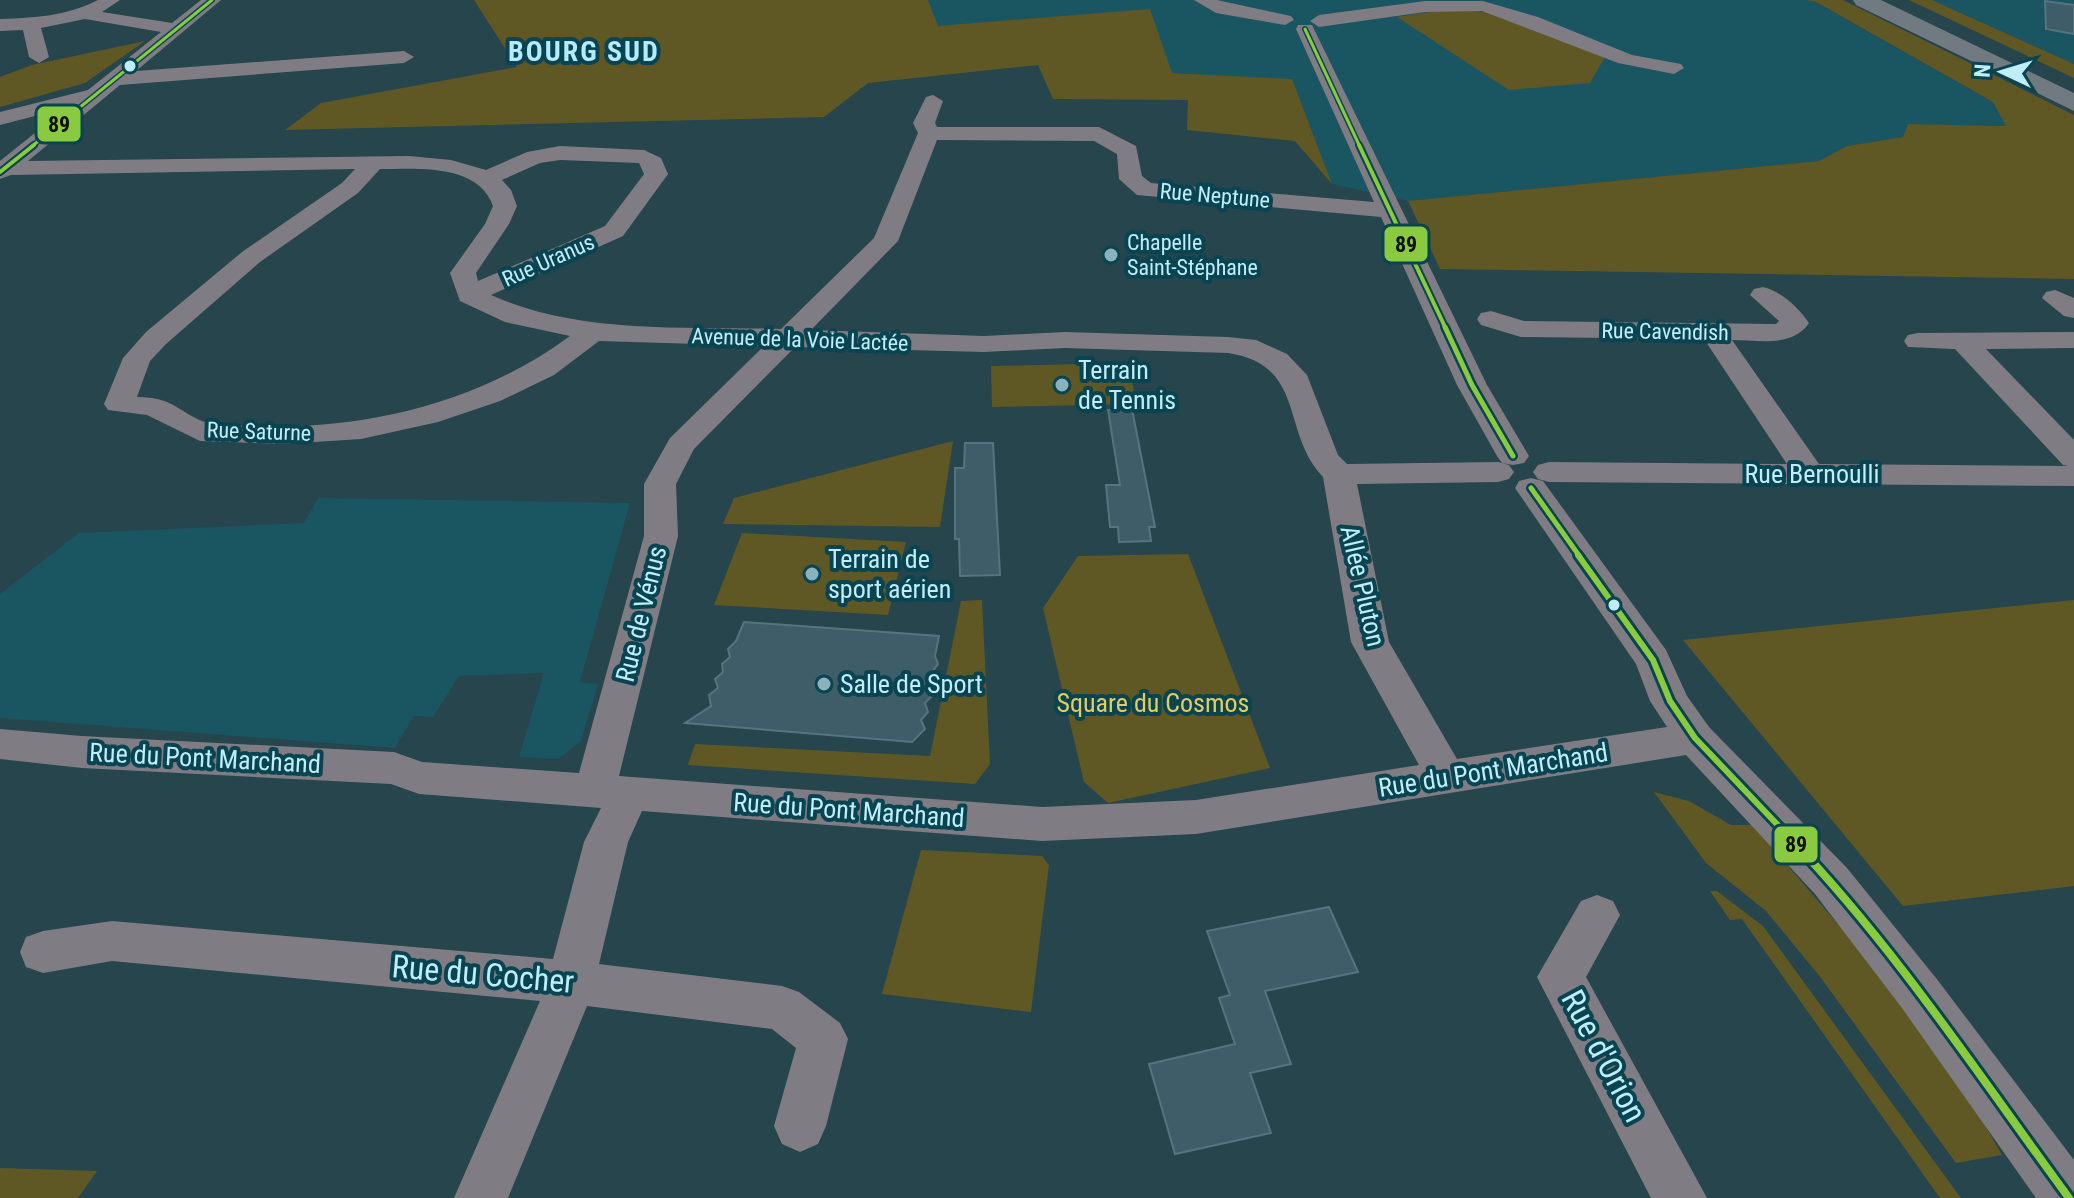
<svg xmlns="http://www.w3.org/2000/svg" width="2074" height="1198" viewBox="0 0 2074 1198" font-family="'Roboto Condensed',sans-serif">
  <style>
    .built { fill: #1a5562 }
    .green { fill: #5f5825 }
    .building { fill: #3e5d69; stroke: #57737f; stroke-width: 2 }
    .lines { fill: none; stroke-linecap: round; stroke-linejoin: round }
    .street { fill: #807c83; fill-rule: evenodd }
    .highway { fill: #717981; fill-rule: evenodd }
    .bus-1-far4-casing { stroke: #094450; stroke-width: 6 }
    .bus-1-far3-casing { stroke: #094450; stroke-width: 8 }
    .bus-1-far2-casing { stroke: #094450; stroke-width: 10 }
    .bus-1-far1-casing { stroke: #094450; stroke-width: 12 }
    .bus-1-casing { stroke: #094450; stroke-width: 14 }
    .bus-1-far4 { stroke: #8aca40; stroke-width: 3 }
    .bus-1-far3 { stroke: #8aca40; stroke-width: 4 }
    .bus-1-far2 { stroke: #8aca40; stroke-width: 5 }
    .bus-1-far1 { stroke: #8aca40; stroke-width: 6 }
    .bus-1 { stroke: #8aca40; stroke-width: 8 }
    .bus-dot { fill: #c0edfa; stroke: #094450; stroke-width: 3 }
    .poi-dot { fill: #8ab2bd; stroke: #094450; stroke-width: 3 }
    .labels { text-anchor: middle; stroke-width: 8; stroke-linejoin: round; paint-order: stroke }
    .far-street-label { font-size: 22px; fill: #c0edfa; stroke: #094450 }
    .far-poi-label { font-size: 22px; fill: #c0edfa; stroke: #094450; text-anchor: start }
    .poi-label { font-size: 26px; fill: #c0edfa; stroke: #094450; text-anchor: start }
    .street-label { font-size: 26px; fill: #c0edfa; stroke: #094450 }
    .park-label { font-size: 26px; fill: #e4cc5f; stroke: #094450 }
    .far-district-label { font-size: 28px; font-weight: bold; letter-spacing: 2px; fill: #b5ecfb; stroke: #094450 }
    .near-street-label { font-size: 32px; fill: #c0edfa; stroke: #094450 }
    .line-badge { stroke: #094450; stroke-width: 3 }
    .pale-badge-label { font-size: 22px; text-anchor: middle; font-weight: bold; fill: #111 }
  </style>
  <rect width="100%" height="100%" fill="#27454d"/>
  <path class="built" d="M928,0H1806L1815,2L1993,102L2007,126L1908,124L1904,137L1847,146L1819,161L1408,201L1332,184L1292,80L1172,73L938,26Z
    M1932,0H2074V64L2072,63Z
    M318,498L630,503L580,682L598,684L581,741L558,759L519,757L544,673L459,676L433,717L414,716L395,748L0,718V594L79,533L304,523Z"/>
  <path class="green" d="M474,0H928L938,26L1150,9L1172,73L1292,79L1332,184L1295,141L1187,130L1188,100L1053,99L1038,65L868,83L824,117L285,130L321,103L517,67Z
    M1806,0H1843L2074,115V279L1440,269L1408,201L1819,161L1847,146L1903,137L1908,124L2006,126L1993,102L1816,2Z
    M1909,0H1932L2074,64V78Z
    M1457,8L1490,13L1605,57L1590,83L1509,90L1397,17Z
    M145,41L85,83L0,107V77L32,65Z
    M1129,363L1136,404L992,407L991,366Z
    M953,441L940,527L723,524L734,498Z
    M742,533L906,542L888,615L714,605Z
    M1188,554L1270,768L1108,803L1084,782L1043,608L1078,556Z
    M982,600L990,764L975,784L688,765L695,744L930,756L961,601Z
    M2074,600V886L1903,906L1683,640Z
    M1654,792L1689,801L1731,825H1753L1854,943L1958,1078L2002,1155L1956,1163L1821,978L1766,911L1706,863Z
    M921,850L1042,856L1049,865L1031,1012L882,994Z
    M1710,891H1717L1763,926L1961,1198H1940L1742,919L1730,920Z
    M0,1168L97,1171L78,1198H0Z"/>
  <path class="building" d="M2045,1L2074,5V34L2046,29Z
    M1132,409L1155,527H1149L1151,541L1119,542L1118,527H1110L1106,485H1120L1108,410Z
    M965,443H993L1000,575L960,576L959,539H955V468H964Z
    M744,622L939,636L935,656L938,664L932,672L935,681L928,687L932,696L925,703L928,712L921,720L925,729L912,742L685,723L711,706L709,695L718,688L715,679L723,672L722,664L730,657L728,649L736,641Z
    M1329,907L1358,972L1265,991L1291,1064L1250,1073L1271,1133L1175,1154L1149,1064L1235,1044L1219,998L1230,995L1207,931Z"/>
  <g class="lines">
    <path class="street" d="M98,0H120L102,12L172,23L201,0H221L136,71L404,51L414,57L404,63L120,85L28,161L409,156L451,160L486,170L527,152L560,146L644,150L661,158L668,174L623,236L491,295C581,335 685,326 781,329L874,238L918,133L913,123L926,97L933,95L943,101L935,123L937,127H1099L1136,146L1142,176L1151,183L1374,202L1296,29L1298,25H1312L1487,385L1529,456L1524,463L1513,465L1502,463L1497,456L1457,385L1381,217L1137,195L1119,179L1117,154L1094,141L937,140L898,241L811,330L984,336L1065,332L1228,337L1256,340L1287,354L1307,375L1338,455L1347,464L1498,462L1509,465L1514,472L1509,479L1498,482L1357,484L1389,642L1457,759L1667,727L1650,701L1636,664L1515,488L1519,481L1531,478L1543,481L1666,650L1687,696L1709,727L1847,868L1936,978L2074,1160V1198H2036L1902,1008L1815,894L1686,755L1196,834L1042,841L642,811L628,842L599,964L782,986L799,992L840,1023L848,1039L826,1126L818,1144L800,1152L782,1144L774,1126L796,1048L772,1029L587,1006L508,1198H454L540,1001L112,961L43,973L26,967L20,952L26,937L43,931L112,921L553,959L584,842L601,808L419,794L391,784L82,768L0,759V729L82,736L394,752L422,762L579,773L644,536V484L670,438L764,346L599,341L554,375L500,401L438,422L361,439L284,444L200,441L147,415L108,410L104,404L123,358L146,332L242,252L342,183L355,169L11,175L0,179V161L66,108L0,125V112L88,90L161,32L85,19L41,28L49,57L39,63L29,57L23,30L0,31V19C33,18 68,16 98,0ZM560,160L639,163L644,174L605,226L478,281L476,273L509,224L517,206L511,190L502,180L540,163ZM380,169C417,169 478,163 493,206L485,224L450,273L460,301L505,322L570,336C469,411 335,437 210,423C195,421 181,408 167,402C157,398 147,397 137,397L150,361L166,344L260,262L358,193ZM795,347L984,352L1065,348L1228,353C1307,365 1280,432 1323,477L1351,642L1419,765L1196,800L1042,807L619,776L678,536L676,484L694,449Z
      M1194,0H1217L1291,16L1294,20L1285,25L1216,13Z
      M1425,1H1483L1538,17L1632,55L1681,64L1684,68L1674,74L1618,63L1482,11L1425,12L1319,27L1310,21L1319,15Z
      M1763,287C1782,292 1798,307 1809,323C1792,348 1758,340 1732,340L1819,464L2068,466L2063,465L1955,349L1908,347L1904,341L1908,335L1918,333L2074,332V348L1986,349L2074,440V486L1549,482L1538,479L1533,472L1538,465L1549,462L1787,464L1704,339L1521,337L1481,325L1477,319L1481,313L1491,311L1524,321L1776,324L1779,321L1750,295L1754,289Z
      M2055,290L2074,298V318L2064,316L2042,298L2046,292Z
      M1597,895L1613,901L1620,915L1586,977L1707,1198H1651L1537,977L1581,901Z"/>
    <path class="highway" d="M1853,0H1881L2074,93V111L1856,5Z"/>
    <defs>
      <path id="bus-1-far4" d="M1305,29L1360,147
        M31,147L212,0"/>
      <path id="bus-1-far3" d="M1359,145L1446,329
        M0,172L34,145"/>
      <path id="bus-1-far2" d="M1445,327L1472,385L1513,456
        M1531,488L1580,557"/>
      <path id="bus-1-far1" d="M1578,555L1653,660L1670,701L1695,738L1794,842"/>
      <path id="bus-1" d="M1792,840C1896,949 1980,1077 2069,1198"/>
    </defs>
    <use href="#bus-1-far4" class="bus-1-far4-casing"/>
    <use href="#bus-1-far3" class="bus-1-far3-casing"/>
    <use href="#bus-1-far2" class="bus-1-far2-casing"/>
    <use href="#bus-1-far1" class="bus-1-far1-casing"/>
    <use href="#bus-1" class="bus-1-casing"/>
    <use href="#bus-1-far4" class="bus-1-far4"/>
    <use href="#bus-1-far3" class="bus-1-far3"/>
    <use href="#bus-1-far2" class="bus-1-far2"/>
    <use href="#bus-1-far1" class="bus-1-far1"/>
    <use href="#bus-1" class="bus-1"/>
  </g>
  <g class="bus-dot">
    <circle cx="130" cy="66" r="7"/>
    <circle cx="1614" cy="605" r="7"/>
  </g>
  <g class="poi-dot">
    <circle cx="1111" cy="255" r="8"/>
    <circle cx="1062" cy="385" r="8"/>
    <circle cx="812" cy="574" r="8"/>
    <circle cx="824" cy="684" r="8"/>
  </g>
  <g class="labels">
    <g class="far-street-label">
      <text transform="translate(1215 195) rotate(5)" y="8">Rue Neptune</text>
      <text transform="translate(548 260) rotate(-24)" y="8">Rue Uranus</text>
      <text transform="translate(1665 331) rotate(1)" y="8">Rue Cavendish</text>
      <text transform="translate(800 339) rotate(2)" y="8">Avenue de la Voie Lactée</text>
      <text transform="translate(259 431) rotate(2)" y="8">Rue Saturne</text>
    </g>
    <g class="far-poi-label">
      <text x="1127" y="250">Chapelle<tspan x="1127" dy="25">Saint-Stéphane</tspan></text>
    </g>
    <g class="poi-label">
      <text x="1078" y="379">Terrain<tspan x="1078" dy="30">de Tennis</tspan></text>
      <text x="828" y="568">Terrain de<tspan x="828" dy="30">sport aérien</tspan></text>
      <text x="840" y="693">Salle de Sport</text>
    </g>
    <g class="street-label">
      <text x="1812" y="483">Rue Bernoulli</text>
      <text transform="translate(1363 586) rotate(77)" y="9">Allée Pluton</text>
      <text transform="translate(641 614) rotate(-76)" y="9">Rue de Vénus</text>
      <text transform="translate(205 758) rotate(3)" y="9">Rue du Pont Marchand</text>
      <text transform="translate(1493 770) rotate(-9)" y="9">Rue du Pont Marchand</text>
      <text transform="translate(849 810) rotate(4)" y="9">Rue du Pont Marchand</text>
    </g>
    <g class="park-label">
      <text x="1153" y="712">Square du Cosmos</text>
    </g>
    <g class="far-district-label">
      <text x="584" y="61">BOURG SUD</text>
    </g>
    <g class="near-street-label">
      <text transform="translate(483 974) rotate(5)" y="11">Rue du Cocher</text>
      <text transform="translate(1604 1056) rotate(62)" y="11">Rue d'Orion</text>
    </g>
  </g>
  <g class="line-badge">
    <rect x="36" y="105" width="46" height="38" rx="8" fill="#8aca40"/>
    <rect x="1383" y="225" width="46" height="38" rx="8" fill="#8aca40"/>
    <rect x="1773" y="825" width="46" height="39" rx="8" fill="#8aca40"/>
  </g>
  <g class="pale-badge-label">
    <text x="59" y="132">89</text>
    <text x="1406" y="252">89</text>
    <text x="1796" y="852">89</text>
  </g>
  <g transform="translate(2002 72) rotate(274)" stroke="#094450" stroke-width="6" paint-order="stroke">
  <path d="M0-6L14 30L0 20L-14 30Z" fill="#c0edfa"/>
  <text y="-12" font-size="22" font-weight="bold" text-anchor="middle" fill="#c0edfa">N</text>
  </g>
</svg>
